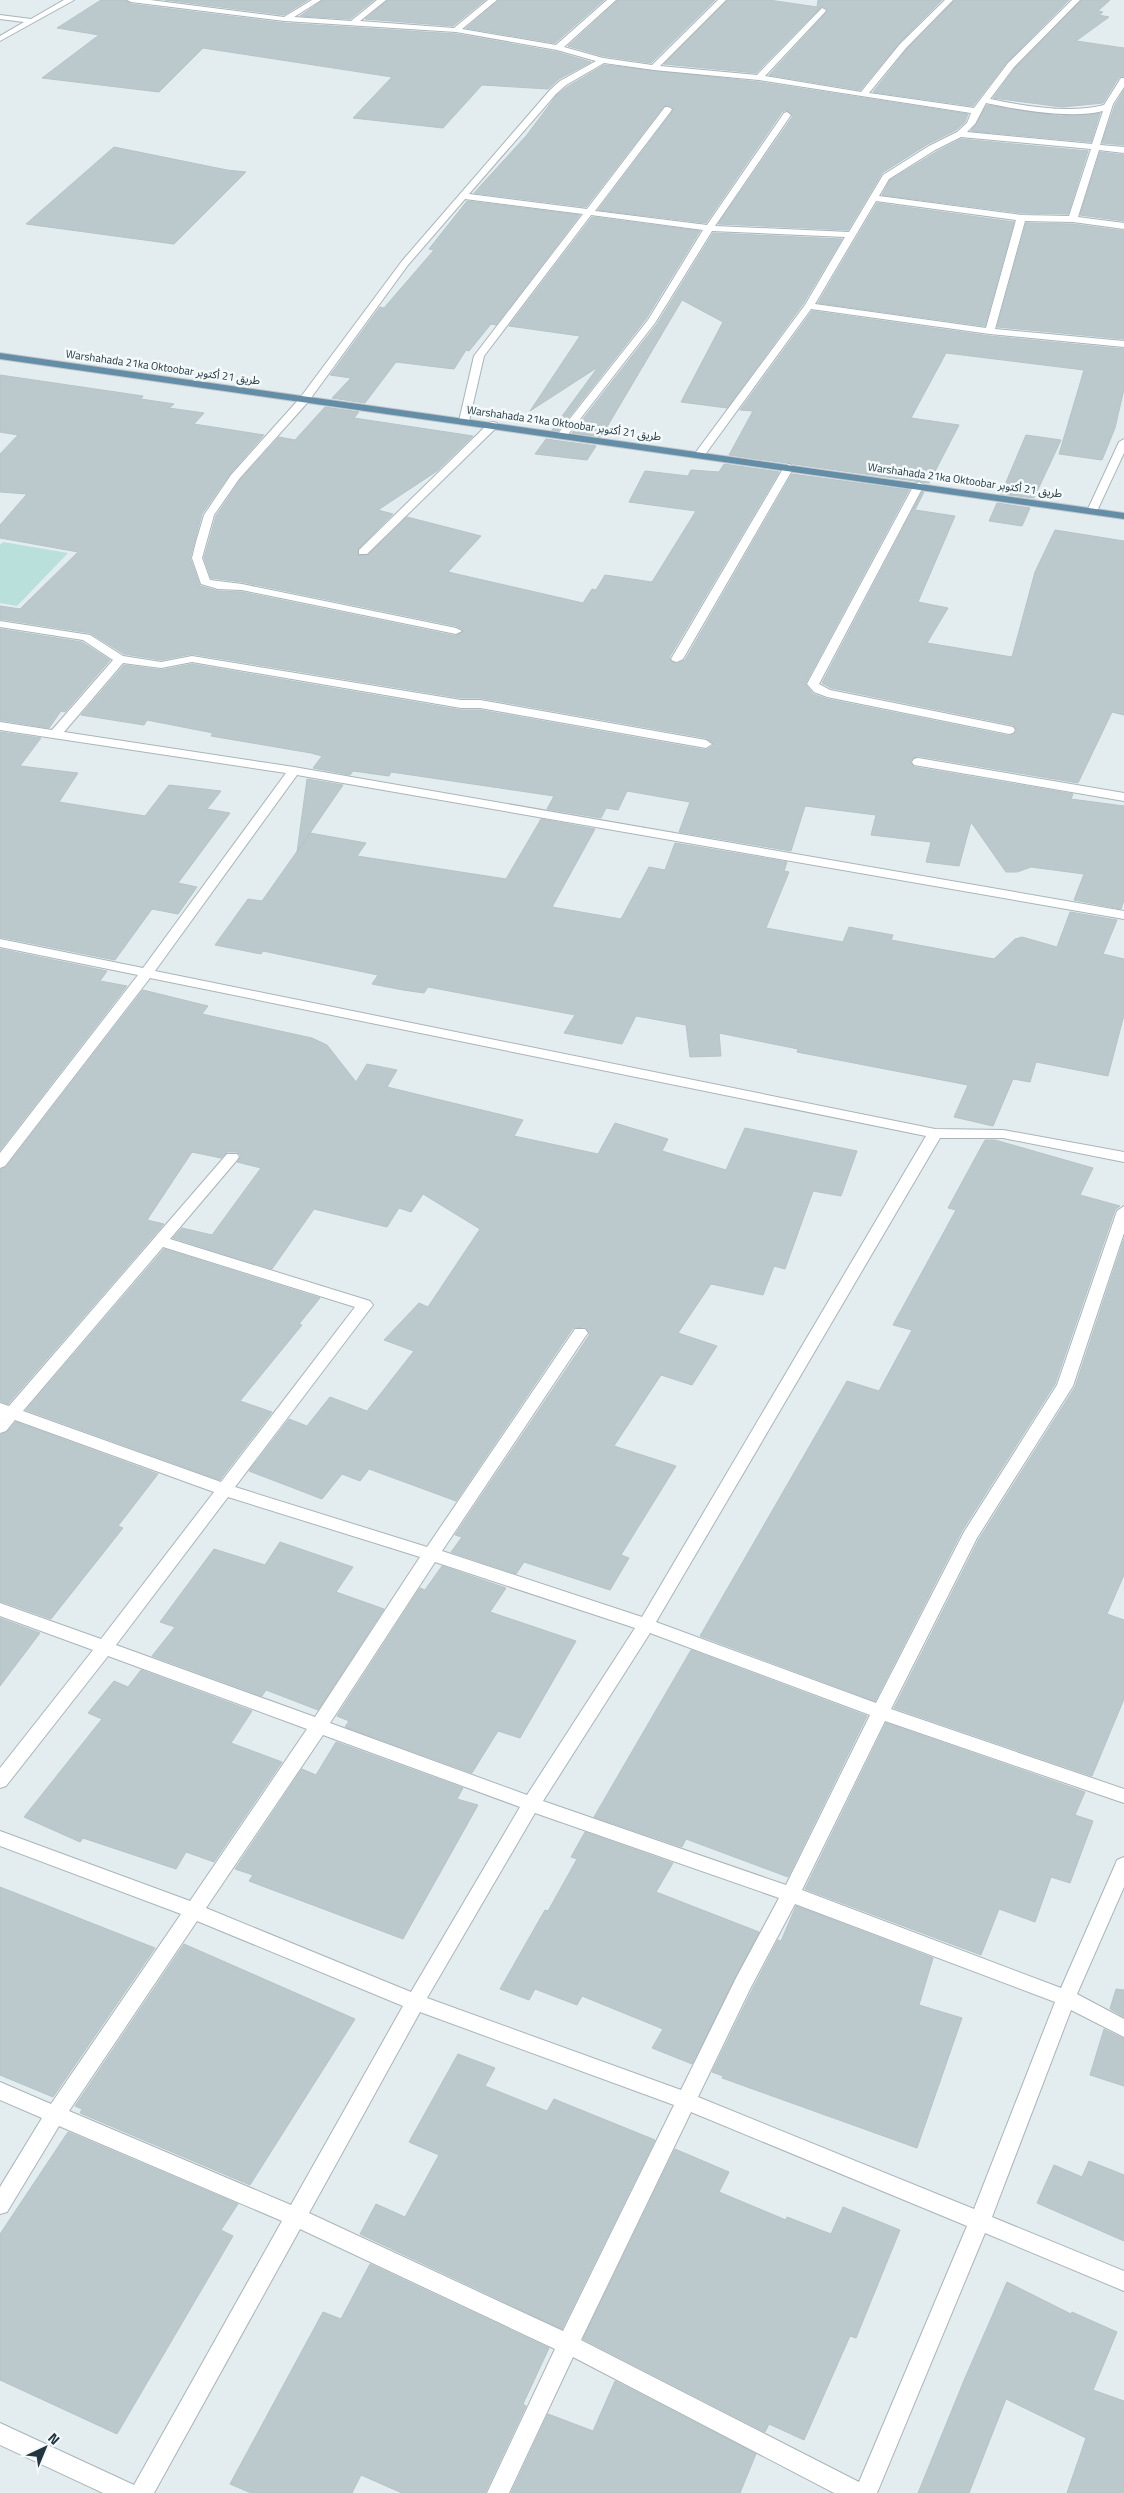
<svg xmlns="http://www.w3.org/2000/svg" width="1124" height="2493" viewBox="0 0 1124 2493" font-family="'Titillium Web','Noto Sans Arabic',sans-serif">
  <style>
    .green { fill: #bae0dc }
    .building { fill: #bbc9cc; stroke: #b5c4c8 }
    .lines { fill: none; stroke-linecap: round; stroke-linejoin: round }
    .minor-casing { stroke: #a9b5ba; stroke-width: 2 }
    .major-casing { stroke: #c1c7ca; stroke-width: 2 }
    .minor { fill: #fff; fill-rule: evenodd }
    .major { fill: #648ea7; fill-rule: evenodd }
    .labels { text-anchor: middle; stroke-width: 5; stroke-linejoin: round; paint-order: stroke }
    .far-street-label { font-size: 11px; fill: #213641; stroke: #f4f9fa }
  </style>
  <rect width="100%" height="100%" fill="#e3ecee"/>
  <path class="green" d="M3,542L68,553L17,606L0,603V545Z"/>
  <path class="building" d="M101,0H125L131,4L285,23L456,34L557,52L591,62L559,79L548,89L482,85L443,128L353,118L392,77L203,48L159,92L42,78L99,35L57,28Z
    M165,0H308L284,15Z
    M323,0H374L350,19L300,16Z
    M388,0H485L453,26L365,19Z
    M499,0H604L555,43L466,28Z
    M618,0H715L651,63L603,56L568,46Z
    M728,0H769L817,7L818,0H942L899,43L860,90L769,75L826,13L828,9L822,6L756,73L664,64Z
    M955,0H1069L1007,62L973,106L873,92L907,49Z
    M1082,0H1110L1098,11L1103,12L1099,15L1109,17L1076,41L1124,48V76L1119,77L1103,103L1062,107L993,98L1015,68Z
    M604,65L759,82L968,114L965,122L956,130L928,144L882,173L848,230L718,224L793,116L786,110L782,112L706,223L598,210L672,112L674,108L668,105L664,106L586,207L474,193L526,136L557,95L567,87Z
    M1124,90V145L1102,143L1115,105Z
    M987,105L1060,116L1100,113L1091,142L971,131Z
    M961,139L1088,151L1068,214L1021,213L882,195L890,180L936,152Z
    M114,147L227,170L246,172L174,244L26,224Z
    M1100,152L1124,155V221L1080,215Z
    M467,201L580,215L496,325L491,324L469,351L466,350L454,369L396,362L365,403L332,398L351,378L330,375L334,370L377,311L380,307L384,308L434,250L429,249Z
    M877,203L1014,222L985,326L818,303Z
    M592,217L700,231L646,319L558,431L552,430L598,367L530,411L580,336L509,326Z
    M1026,223L1073,224L1124,231V339L997,327Z
    M713,233L842,239L803,304L727,408L681,402L723,322L682,300L601,437L572,433L657,324Z
    M812,311L990,336L1124,349V389L1115,428L1102,460L1059,454L1084,370L946,353L911,418L959,425L929,483L729,455L753,411L740,410Z
    M0,375L143,396L141,399L174,404L169,408L204,413L194,424L264,435L230,474L202,514L190,558L200,586L218,591L242,592L456,636L464,630L456,626L242,582L211,578L204,558L216,516L240,480L279,437L295,440L325,407L359,412L354,418L473,436L437,471L378,510L393,514L358,549V555H368L407,517L481,536L448,572L583,603L592,589L596,590L605,575L652,582L696,511L629,502L645,471L688,476L691,470L719,472L724,464L779,472L669,658L672,662L677,664L685,660L792,474L909,490L805,684L813,694L827,699L1009,736L1017,731L1013,725L831,688L822,683L922,492H924L915,510L955,516L918,602L948,608L927,643L1012,657L1035,572L1055,530L1124,541V715L1112,712L1078,783L918,756L910,761L914,767L1073,794L1071,799L1124,806V900L1121,909L1074,900L1084,874L1031,867L1017,872H1006L971,822L959,866L926,862L931,842L871,835L876,815L805,806L791,851L679,832L690,802L627,791L618,810L606,808L601,818L547,809L554,796L391,772L389,776L353,771L350,775L313,768L322,756L311,753L211,736L213,733L147,720L144,725L81,715L124,665L161,670L192,664L461,710H480L706,750L714,745L706,738L480,698H461L192,654L161,660L124,654L90,633L0,619V606L20,609L78,552L0,538V525L27,494L0,492V454L18,435L0,432Z
    M1026,435L1061,440L1034,498L1001,494Z
    M546,439L596,446L587,460L535,454Z
    M997,503L1030,508L1022,526L989,521Z
    M0,629L82,642L110,660L65,712L61,711L49,728L0,720Z
    M0,732L41,738L20,766L78,773L59,802L145,816L169,785L221,791L207,809L230,813L178,883L197,887L178,914L152,909L115,960L0,937Z
    M307,779L343,785L297,852Z
    M541,819L595,829L552,907L621,919L649,867L665,870L675,843L787,862L784,871L789,872L766,928L843,942L849,927L893,935L891,940L994,959L1015,939L1022,937L1057,947L1070,912L1117,920L1103,954L1124,959V1015L1108,1076L1036,1062L1030,1082L1013,1079L993,1126L954,1117L968,1085L797,1052L798,1049L719,1033L721,1056L690,1057L686,1025L636,1016L622,1044L564,1033L575,1015L428,987L424,993L403,990L372,984L378,975L263,951L261,954L215,945L248,899L262,901L310,833L366,843L357,856L506,879Z
    M0,949L107,971L100,981L127,986L0,1150Z
    M143,990L208,1006L202,1014L312,1038L327,1045L356,1082L367,1064L397,1070L387,1087L523,1120L514,1136L598,1154L615,1123L668,1139L662,1151L726,1170L745,1128L857,1151L841,1196L813,1191L785,1269L774,1266L763,1295L711,1284L678,1333L717,1346L692,1385L661,1375L614,1446L676,1466L621,1555L629,1558L610,1590L524,1562L516,1574L451,1552L462,1537L455,1535L590,1334L585,1327L573,1328L456,1501L369,1469L360,1481L342,1474L322,1499L249,1471L289,1419L307,1426L330,1397L367,1411L414,1351L384,1340L419,1303L428,1307L480,1229L423,1194L411,1212L399,1208L387,1227L314,1209L272,1269L173,1238L182,1228L212,1235L261,1168L237,1162L241,1156L237,1152H227L221,1158L192,1152L147,1220L164,1224L8,1404L0,1401V1170L6,1167Z
    M985,1140H995L1093,1168L1080,1195L1120,1206L1115,1210L1055,1384L962,1531L875,1701L700,1636L847,1381L879,1391L912,1330L893,1325L956,1210L948,1208Z
    M1124,1239V1575L1107,1614L1124,1620V1699L1092,1776L894,1708L979,1539L1075,1387Z
    M164,1249L320,1298L299,1324L302,1325L240,1401L272,1412L220,1480L26,1410Z
    M16,1422L158,1474L118,1526L123,1528L51,1619L0,1601V1435L7,1432Z
    M280,1542L353,1567L336,1592L384,1609L318,1710L266,1690L262,1696L152,1656L175,1627L160,1622L214,1549L265,1565Z
    M442,1566L506,1588L490,1612L576,1641L520,1738L498,1731L472,1773L345,1727L349,1721L337,1716L420,1588L425,1590Z
    M0,1618L40,1633L0,1686Z
    M691,1650L867,1716L788,1877L686,1839L682,1847L594,1817Z
    M141,1670L252,1711L231,1743L282,1762L214,1862L186,1852L176,1869L83,1838L80,1842L24,1817L102,1719L88,1713L114,1681L128,1687Z
    M886,1723L1085,1792L1075,1815L1093,1821L1070,1883L1051,1877L1035,1922L999,1909L981,1955L805,1889Z
    M336,1742L463,1788L457,1799L478,1805L403,1939L249,1881L253,1875L235,1869L302,1769L316,1775Z
    M585,1832L673,1863L656,1892L759,1932L692,2064L652,2048L663,2029L582,1996L577,2005L535,1989L529,2000L500,1989L545,1910L548,1911L577,1859L571,1857Z
    M0,1887L155,1948L53,2097L0,2075Z
    M796,1906L933,1958L919,2005L962,2018L917,2148L722,2078L723,2076L712,2072L752,1990L778,1940L781,1941Z
    M184,1944L355,2019L250,2185L80,2113L82,2109L75,2106Z
    M1116,1989L1124,1990V2017L1110,2009Z
    M1104,2029L1124,2039V2086L1090,2075Z
    M458,2054L495,2068L485,2086L547,2111L554,2099L655,2140L562,2329L360,2234L376,2204L405,2217L439,2155L409,2142Z
    M68,2132L238,2204L221,2230L233,2236L117,2434L0,2380V2234Z
    M675,2149L729,2172L719,2192L786,2220L787,2217L831,2234L843,2207L900,2230L856,2338L850,2336L804,2440L769,2424L765,2432L583,2339Z
    M1089,2161L1124,2175V2241L1037,2203L1054,2165L1082,2177Z
    M370,2264L549,2348L523,2404L526,2406L485,2493H402L361,2475L352,2493H251L230,2484L323,2312L341,2319Z
    M1007,2282L1071,2314L1072,2312L1117,2332L1093,2390L1124,2401V2493H1067L1086,2438L1006,2399L969,2493H918L965,2378Z
    M615,2381L756,2454L740,2493H511L548,2414L593,2431Z"/>
  <g class="lines">
    <defs>
      <path id="minor" d="M64,0H74L0,41V36L24,22L0,19V15L31,19Z
        M127,0H150L284,17L312,0H321L294,17L351,21L377,0H386L360,21L454,28L488,0H497L462,29L556,45L607,0H616L564,47L603,58L652,65L718,0H726L660,66L757,75L822,8L826,10L825,12L765,76L861,92L900,44L945,0H953L906,48L869,93L974,108L1008,63L1072,0H1080L1014,67L990,99C1023,106 1071,114 1104,105L1121,78H1124V87L1113,104L1100,145L1124,147V153L1099,150L1078,217L1124,223V229L1073,222L1025,221L995,329L1124,341V347L990,334L811,309L704,456H696V452L805,305L845,237L712,231L655,323L566,437L562,438L557,435L648,320L703,230L591,215L484,356L469,421L464,424L459,421L474,356L583,214L465,199L408,265L308,402L239,479L214,515L202,558L210,580L242,584L456,628L462,631L456,634L242,590L218,589L201,584L192,558L196,542L204,515L231,475L300,398L402,261L550,90L560,81L596,61L557,50L456,32L285,21L131,2ZM604,63L654,70L759,80L971,113L967,123L957,132L929,146L883,175L849,232L715,226L791,115L787,112L784,113L707,225L595,211L671,111L672,109L668,107H665L587,209L469,194L556,94L566,85ZM986,103C1018,110 1071,119 1103,111L1092,144L967,132L975,124ZM961,137L1091,149L1069,216L1021,215L879,196L889,179L935,150ZM876,201L1016,220L986,328L815,304Z
        M493,422L497,423V427L367,554H359V550L489,423Z
        M1124,439V453L1097,511L1092,514L1088,513L1087,511L1119,442Z
        M789,464L794,467L683,659L677,662L673,661L671,659L784,467Z
        M919,482L924,485L819,684L830,690L1013,727L1015,730L1013,733L1009,734L827,697L814,692L807,684L914,485Z
        M0,621L90,635L123,656L161,662L192,656L461,700H480L706,740L712,744L706,748L480,708H461L192,662L161,668L123,663L64,732L294,767L1124,911V919L297,775L155,971L935,1129L1003,1130L1124,1152V1162L1003,1138H940L656,1622L876,1703L964,1532L1057,1385L1117,1211L1124,1206V1233L1073,1386L977,1538L891,1709L1124,1789V1803L885,1721L802,1890L1061,1988L1115,1865L1117,1860L1124,1857V1887L1077,1994L1124,2019V2037L1071,2010L992,2217L1124,2271V2291L985,2233L877,2493H834L573,2357L509,2493H487L555,2349L300,2229L154,2493H103L0,2445V2423L134,2485L282,2221L59,2126L7,2212L0,2214V2187L42,2118L0,2100V2082L51,2104L181,1914L0,1846V1831L190,1901L307,1729L108,1656L6,1786L0,1788V1768L93,1650L0,1616V1603L101,1639L214,1492L15,1420L6,1431L0,1433V1403L9,1406L227,1154H237L239,1157L237,1160L170,1239L370,1301L373,1305L235,1487L427,1547L575,1329H585L588,1333L585,1337L442,1551L642,1617L926,1136L150,978L5,1166L0,1168V1153L138,975L0,947V939L143,968L286,773L0,730V722L52,730L113,660L83,640L0,627ZM163,1247L355,1307L221,1482L23,1411ZM228,1497L420,1557L315,1717L116,1645ZM435,1562L635,1628L527,1795L330,1723ZM650,1633L870,1715L786,1885L543,1801ZM323,1735L520,1807L411,1992L206,1908ZM535,1813L779,1898L736,1978L681,2090L427,1998ZM795,1904L1055,2002L974,2209L698,2097L750,1989ZM197,1921L403,2006L291,2205L69,2111ZM420,2012L674,2105L563,2331L309,2213ZM691,2112L967,2226L859,2482L581,2340Z
        M918,758L1124,793V801L914,765L912,762L914,759Z"/>
      <path id="major" d="M0,353L1124,513V519L0,359Z"/>
    </defs>
    <use href="#minor" class="minor-casing"/>
    <use href="#major" class="major-casing"/>
    <use href="#minor" class="minor"/>
    <use href="#major" class="major"/>
  </g>
  <g class="labels">
    <g class="far-street-label">
      <text transform="translate(163 367) rotate(8)" y="4">Warshahada 21ka Oktoobar طريق 21 أكتوبر</text>
      <text transform="translate(564 423) rotate(8)" y="4">Warshahada 21ka Oktoobar طريق 21 أكتوبر</text>
      <text transform="translate(965 480) rotate(8)" y="4">Warshahada 21ka Oktoobar طريق 21 أكتوبر</text>
    </g>
  </g>
  <g transform="translate(45 2448) rotate(44)" stroke="#f4f9fa" stroke-width="4" paint-order="stroke">
  <path d="M0-4L9 19L0 12L-9 19Z" fill="#213641"/>
  <text y="-8" font-size="14" font-weight="bold" text-anchor="middle" fill="#213641">N</text>
  </g>
</svg>
